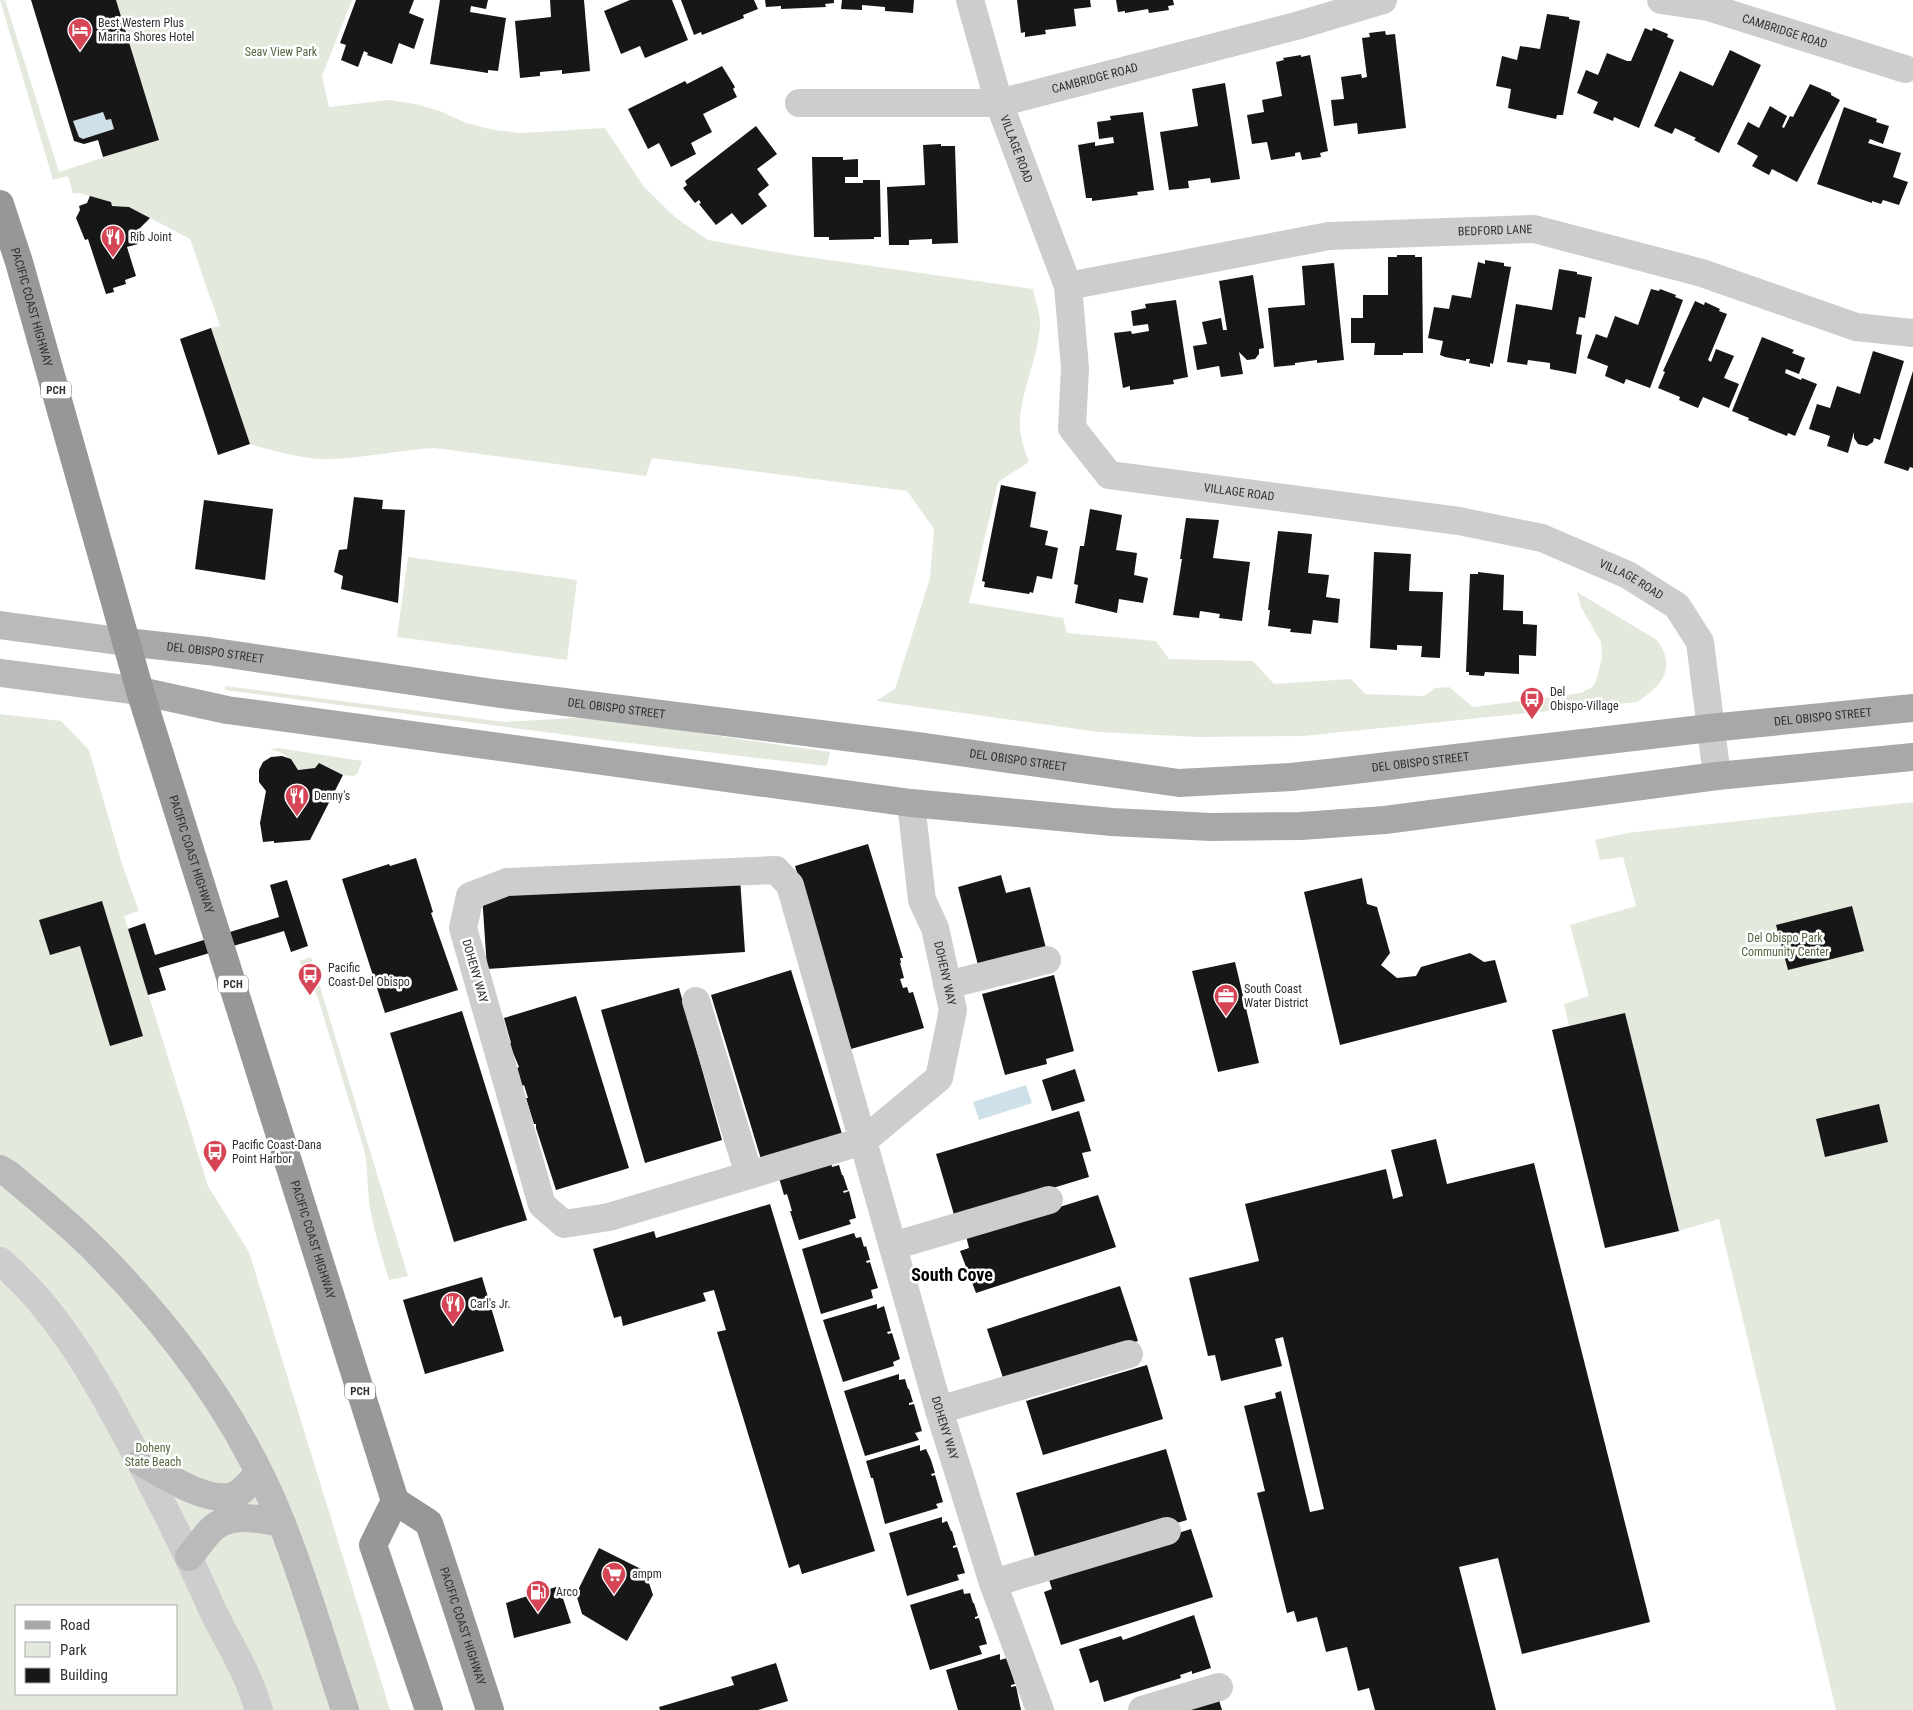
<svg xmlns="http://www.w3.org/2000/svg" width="1913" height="1710" viewBox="0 0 1913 1710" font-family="'Roboto Condensed',sans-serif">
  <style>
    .green { fill: #e4e9dd; fill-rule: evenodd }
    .water { fill: #cee0e9 }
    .building { fill: #171717; fill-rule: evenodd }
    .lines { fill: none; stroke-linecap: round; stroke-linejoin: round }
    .street { stroke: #cdcdcd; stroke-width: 28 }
    .secondary { stroke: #bababa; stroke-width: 28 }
    .primary { stroke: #a8a8a8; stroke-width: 28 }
    .highway { stroke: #979797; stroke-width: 28 }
    .labels { text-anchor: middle; stroke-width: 5; stroke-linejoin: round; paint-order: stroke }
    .shield { fill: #fff; stroke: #6e6e6e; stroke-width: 1 }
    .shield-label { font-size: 11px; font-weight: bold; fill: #303030 }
    .poi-label { font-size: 12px; fill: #303030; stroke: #fff; text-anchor: start }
    .street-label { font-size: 12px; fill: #303030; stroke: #fff }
    .park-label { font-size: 12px; fill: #556842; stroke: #fff }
    .district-label { font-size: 18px; font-weight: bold; fill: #000; stroke: #fff }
  </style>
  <rect width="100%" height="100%" fill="#fff"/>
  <path class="green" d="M0,0H5L59,172L159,139L116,0H352L322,76L329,107L389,100L415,104L440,111L466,123L494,130L521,133L605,128L644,187L676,218L708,240L787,254L1033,289C1035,300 1040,312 1040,323C1039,359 1019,393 1020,428C1021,440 1025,451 1029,462L998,482L969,603L1063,618L1067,633L1156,641L1169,659L1253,661L1274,684L1351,679L1365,694L1424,696L1435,688L1449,687L1473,707L1581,693L1592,687L1596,681L1602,658L1601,642L1581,607L1577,592L1657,640C1677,668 1662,686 1637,702L1303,736L1198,737L1099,732L876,701L895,689L930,578L934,529L907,491L652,458L646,476L434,448C399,450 365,458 330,459C307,460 272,451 250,444L211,328L220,326L190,239L129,207L112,206L111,202L79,193L73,194L68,176L53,180Z
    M408,557L577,580L567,660L397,637Z
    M225,686L505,722L574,718L601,719L830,752L827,766L613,741L225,690Z
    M0,714L61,721L89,750L122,864L139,911L124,916L208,1186L249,1252L390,1710H0ZM16,1606H176V1694H16Z
    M278,748L362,761L358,773L354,776L343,775L319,763L315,768L298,770C291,759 283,750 269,750Z
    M1913,802V1710H1836L1719,1219L1679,1231L1625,1013L1569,1026L1564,1004L1589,996L1570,925L1636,906L1623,857L1600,860L1595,840L1627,833Z
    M311,957L408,1276L389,1280C382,1256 374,1232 370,1208C367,1189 368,1171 365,1153L318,998L308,975L299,961Z"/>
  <path class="water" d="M103,112L106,120L111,119L114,129L83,139L79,137L73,121Z
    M1026,1085L1032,1103L979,1120L973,1102Z"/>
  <path class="building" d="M31,0H116L159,140L103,157L98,140L84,144L74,141ZM103,112L106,120L111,119L114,129L83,139L79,137L73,121Z
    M356,0H414L409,13L424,19L414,49L399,43L392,64L367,55L368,53L364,51L358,67L341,60L346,45L340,43Z
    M440,0H488L486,9L471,6L470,12L506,18L498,71L488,70V73L430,64Z
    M550,0H584L590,71L562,74V70L540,72V76L520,78L515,21L551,17Z
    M630,0H672L688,40L645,58L640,46L621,54L604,11Z
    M681,0H754L758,9L743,15L744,18L702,35L701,32L694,35Z
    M765,0H834V3L825,4L826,7L781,9V6L766,7Z
    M842,0H914L913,13L885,11V7L862,5V10L841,9Z
    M1017,0H1090L1091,7L1074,9L1076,26L1045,30L1046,34L1025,37V32L1021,33Z
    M1116,0H1173L1174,5L1168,6L1169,10L1149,13L1148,9L1125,13V11L1118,12Z
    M1547,14L1569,17V19L1580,21L1563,115H1557L1556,119L1508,108L1511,89L1496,86L1502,56L1517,60L1520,46L1540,49Z
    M1645,28L1652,31L1653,28L1668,34L1667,37L1674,40L1639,128L1614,117L1613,121L1593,113L1598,102L1577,93L1586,70L1598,75L1607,53L1627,61H1631Z
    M1385,31L1386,35L1395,34L1406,128L1358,134L1357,123L1334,126L1331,100L1344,99L1341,77L1361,74L1362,78L1367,77L1362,38L1370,37L1369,33Z
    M1730,50L1761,65L1719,153L1694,140L1696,138L1675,128L1672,134L1654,126L1680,71L1713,86Z
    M1301,55V57L1310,55L1328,151L1320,153L1321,157L1302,160L1300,152L1295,153V156L1271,160L1267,142L1252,144L1247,115L1264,112L1262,100L1282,96L1276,62L1284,60L1283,58Z
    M722,66L735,87L733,89L737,97L703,114L712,132L691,143L696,154L671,167L659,143L648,149L628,109L685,81L687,84Z
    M1225,83L1240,179L1211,183L1210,178L1188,181L1189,188L1169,190L1160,132L1198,126L1192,89Z
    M1810,84L1831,93V95L1840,100L1797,182L1772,169L1769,175L1752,166L1758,156L1737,144L1748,122L1759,128L1770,106L1787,116L1782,127L1784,128L1790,116L1793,117Z
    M1844,107L1877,119L1876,122L1889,126L1883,144L1870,139L1868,143L1901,153L1893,177L1908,182L1899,205L1883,200L1881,204L1872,201V203L1817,184Z
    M1143,112L1154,190L1137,192L1138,195L1092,201V198H1086L1078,145L1095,142V146L1114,143L1113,137L1099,139L1097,122L1111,120L1110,116Z
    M756,126L777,154L757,169L769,185L758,194L767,206L742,225L732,213L716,225L699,204L701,203L699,200L695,203L683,188L687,185L685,181Z
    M941,144V146H955L958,243L932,244V239L909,240V245H889L887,187L925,185L923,145Z
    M812,157H843V160L858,159V177H845V183H863V180H880L881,237H874V239L829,240V237H814Z
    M90,196L111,202L112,206L129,207L150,218L138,230L141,241L137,242L138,244L127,247L136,276L125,280L126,284L113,288L114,292L106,294L88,239L85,240L76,218L80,210L79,206L87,203Z
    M1397,255H1415V257H1422L1423,353H1403V355H1374L1375,343H1351V318H1363V295H1388V257H1397Z
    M1485,260L1504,263V266L1511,267L1493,364L1490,363V367L1469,363L1470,359H1466V361L1445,357L1440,355L1443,341L1428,338L1434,307L1449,309L1452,295L1471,298L1478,262L1485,264Z
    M1334,263L1344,360L1317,363V360L1295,363V365L1274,367L1268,308L1305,305L1302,266Z
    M1559,269L1577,272V274L1592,277L1585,318L1579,317L1576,334L1582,335L1576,374L1550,369V363L1528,360L1527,365L1507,362L1516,304L1552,310Z
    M1253,275L1264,348L1259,349V354L1255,359L1247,360L1239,352L1243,374L1221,377L1219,366L1197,370L1193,346L1207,344L1202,322L1221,318L1223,330H1227L1219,281Z
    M1651,289L1659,291L1660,289L1676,295L1675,297L1683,300L1650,388L1626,379L1624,384L1605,376L1608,366L1587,358L1596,334L1607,338L1615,316L1638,325Z
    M1176,300L1188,377L1173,380L1174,384L1130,390V386L1123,388L1114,333L1131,331L1132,334L1149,331L1148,324L1133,326L1131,311L1146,308L1145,304Z
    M1695,301L1704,305L1705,302L1720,309L1719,311L1727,314L1708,360L1711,362L1716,349L1734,356L1724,378L1739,384L1729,408L1703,397L1698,408L1679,400L1680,397L1658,388L1665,372L1663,371Z
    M211,328L250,444L218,455L180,339Z
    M1762,337L1794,350L1792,353L1805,358L1799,374L1786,369L1785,373L1801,380L1802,378L1817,384L1795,436L1788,433L1787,436L1748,420L1749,418L1732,411Z
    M1873,351L1904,361L1880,440L1874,438L1873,442L1867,446L1858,444L1854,438V432L1848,453L1827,446L1830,436L1809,429L1817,404L1830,408L1837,386L1860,394Z
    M1913,371V468L1910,467L1908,471L1884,463Z
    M1001,485L1036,492L1030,527L1048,531L1045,545L1058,548L1052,579L1037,576L1033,593L1030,592L1029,594L984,587L985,582L982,581Z
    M354,497L383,500L382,509L405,510L398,603L341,589L343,576L334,572L339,550L347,549Z
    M204,500L273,509L265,580L195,569Z
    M1090,509L1122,515L1116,550L1137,553L1134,575L1148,578L1143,603L1119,599L1117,613L1075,603L1078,585L1074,584L1080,546H1084Z
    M1186,518L1219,520L1213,558L1250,562L1242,621L1219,618L1220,614L1200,611L1199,618L1173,615L1182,559H1180Z
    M1278,531L1312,534L1308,573L1329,575L1326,597L1340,599L1338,623L1313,620L1311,634L1290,632L1291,629L1268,626L1270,610H1268Z
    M1374,552L1411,554L1409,591L1443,592L1440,658L1421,657L1422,646L1397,645V650L1370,648Z
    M1478,572L1504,575L1503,610L1523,611V624L1537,625L1536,656L1519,655V674L1485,672L1484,676L1469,675V672H1466L1470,574H1478Z
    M282,756L291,759L298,770L315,768L319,763L343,775L310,840L274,843V841L263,842L260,823L266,791L259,782V770L263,762L271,757Z
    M868,844L903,958H900L901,963H900L904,978L900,979L903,988L907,987L909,993L913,992L924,1028L851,1049L795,866Z
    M416,858L433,912L431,913L458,990L385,1013L342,879L389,864L390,866Z
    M1001,875L1006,893L1030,887L1047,952L979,969L958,887Z
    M740,878L745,952L487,969L482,895Z
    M1362,878L1367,904L1377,907L1390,953L1381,965L1397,978L1416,976L1421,967L1470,953L1484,962L1495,960L1507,1002L1340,1045L1304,892Z
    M287,880L308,946L291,952L284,931L159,968L166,990L148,995L128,929L145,923L155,955L279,917L270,885Z
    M102,901L143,1036L110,1046L80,946L50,955L39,920Z
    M1852,906L1864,951L1788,970L1776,925Z
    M1235,962L1259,1063L1218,1072L1192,971Z
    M791,970L842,1134L761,1159L711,995Z
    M1054,975L1074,1051L1046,1059L1047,1064L1005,1075L982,994Z
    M679,988L722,1140L645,1163L601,1010Z
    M576,996L629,1168L556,1190L536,1128V1124H534L526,1098H528L524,1085L522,1086L517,1068L519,1067L509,1043H511L504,1018Z
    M462,1011L527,1220L454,1242L390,1033Z
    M1625,1013L1679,1231L1605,1248L1552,1030Z
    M1075,1069L1085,1101L1052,1111L1042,1080Z
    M1879,1104L1888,1142L1825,1157L1816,1119Z
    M1079,1111L1091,1151L1082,1153L1089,1177L955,1218L936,1154Z
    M1436,1139L1447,1184L1534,1163L1650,1622L1522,1654L1498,1558L1459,1567L1496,1710H1375L1369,1688L1358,1691L1347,1647L1326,1652L1317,1617L1297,1622L1294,1611L1287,1613L1257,1493L1265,1491L1244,1406L1276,1398L1275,1393L1281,1391L1310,1512L1324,1509L1283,1337L1275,1339L1282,1366L1221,1381L1215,1355L1208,1356L1189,1278L1259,1261L1245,1204L1386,1169L1393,1199L1403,1196L1391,1150Z
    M831,1162L832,1167L839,1165L842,1175H843L848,1190L843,1191L844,1193L849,1191L856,1218L849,1220L851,1224L799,1240L790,1211H792L787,1194L784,1195L779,1178Z
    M1098,1195L1116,1247L976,1293L960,1251L969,1248L966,1236Z
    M770,1204L875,1551L802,1574L799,1564L789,1568L717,1332L726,1330L714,1290L703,1293L706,1301L623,1326L621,1316L614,1318L593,1249L654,1231L656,1238Z
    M854,1233L856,1238L861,1237L864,1247L866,1246L870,1260L866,1261L867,1263L870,1262L878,1288L871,1290L873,1298L821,1314L802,1249Z
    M482,1277L504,1351L425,1374L403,1300Z
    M1120,1286L1138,1341L1005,1384L987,1329Z
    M877,1304V1309L884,1306L891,1331L887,1332L888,1334L892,1333L900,1359L893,1362L894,1366L843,1382L823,1320Z
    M1147,1365L1163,1419L1043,1455L1026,1401Z
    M899,1374V1380L905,1379L908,1389H909L913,1402L909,1403V1405L914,1404L922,1431L915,1433L919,1440L865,1456L844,1391Z
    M920,1445V1451L926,1449L931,1460L935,1473L931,1474L932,1476L935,1475L943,1502L936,1504L938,1508L885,1524L873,1478H871L866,1461Z
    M1166,1449L1187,1520L1037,1564L1016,1493Z
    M942,1517V1523L947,1521L951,1531H952L956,1545L953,1546V1548L957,1547L965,1573L957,1575L959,1580L907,1596L889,1533Z
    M1191,1529L1213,1597L1061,1645L1044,1592L1052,1589L1047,1574Z
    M599,1548L645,1571L653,1595L627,1641L582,1614L576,1594Z
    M559,1586L571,1623L514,1638L506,1603Z
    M963,1589L964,1594L970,1593L973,1603H974L978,1616L975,1617V1619L979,1618L987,1644L979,1646L982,1654L930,1670L910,1605Z
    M1194,1615L1211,1668L1192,1674V1671L1180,1675L1181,1678L1104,1702L1098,1680L1090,1683L1079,1649L1121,1636L1123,1640Z
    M1000,1654V1660L1007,1658L1015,1684L1011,1685V1687L1016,1686L1021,1710H958L946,1670Z
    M776,1663L788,1701L758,1710H660L659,1707L734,1685L731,1677Z
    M1218,1697L1222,1710H1170Z"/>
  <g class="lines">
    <g class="street">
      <path id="s1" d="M970,0L999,103L1068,286L1075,368L1072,428L1109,475L1459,521L1542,538L1628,575L1677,606L1700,642L1717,776"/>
      <path id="s2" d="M1661,0L1708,7L1905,69"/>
      <path id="s3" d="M799,103H999L1296,26L1383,0"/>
      <path id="s4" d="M1068,286L1329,236L1534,229L1702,273L1856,327L1913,333"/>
      <path id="s5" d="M911,803L922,900L935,928L953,1010L939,1078L863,1141L939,1410L993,1583L1040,1710"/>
      <path d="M776,870L790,885L863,1141L609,1217L564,1224L542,1205L463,928L470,896L507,882Z"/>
      <path d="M947,985L1047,960"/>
      <path d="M696,1001L749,1175"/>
      <path d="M893,1246L1049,1200"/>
      <path d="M0,1261C53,1306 89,1367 122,1428C153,1484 182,1542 208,1600C219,1627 236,1651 247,1678C252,1688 255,1699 259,1710"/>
      <path d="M939,1410L1129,1354"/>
      <path d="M993,1583L1167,1531"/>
      <path d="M1142,1710L1219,1687"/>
    </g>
    <path class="secondary" d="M0,625L126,642
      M0,673L140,691
      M0,1169L10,1175C40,1201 71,1225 98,1253C174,1330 242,1422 282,1524C306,1584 324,1648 345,1710
      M141,1462C162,1474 210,1506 235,1495C244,1491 252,1480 259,1473
      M189,1557C197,1548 203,1538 211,1530C230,1511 259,1519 282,1523"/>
    <g class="primary">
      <path id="s6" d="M126,642L208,651L493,693L917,746L1179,783L1291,777L1337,772L1710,728L1913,708"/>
      <path d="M140,691L227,710L911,803L1112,822L1211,827L1301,826L1385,820L1717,776L1913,757"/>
    </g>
    <g class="highway">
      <path id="s7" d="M0,204L19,262L140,691L395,1501L429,1523L490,1710"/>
      <path d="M395,1501L373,1545L429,1710"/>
    </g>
  </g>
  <defs>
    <symbol id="hotel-pin" viewBox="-11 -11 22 30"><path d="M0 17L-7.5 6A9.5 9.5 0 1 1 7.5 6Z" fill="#d54555" stroke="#fff"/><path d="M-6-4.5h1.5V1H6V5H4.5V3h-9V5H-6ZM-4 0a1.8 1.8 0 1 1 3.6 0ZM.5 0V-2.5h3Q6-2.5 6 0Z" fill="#fff"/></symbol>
    <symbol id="restaurant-pin" viewBox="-11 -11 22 30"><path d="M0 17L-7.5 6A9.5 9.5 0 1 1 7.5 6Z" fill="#d54555" stroke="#fff"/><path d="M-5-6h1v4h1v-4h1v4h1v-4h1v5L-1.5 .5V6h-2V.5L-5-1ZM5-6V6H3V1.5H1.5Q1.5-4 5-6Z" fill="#fff"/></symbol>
    <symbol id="bus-pin" viewBox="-11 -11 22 30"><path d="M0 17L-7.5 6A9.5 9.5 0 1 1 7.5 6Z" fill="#d54555" stroke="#fff"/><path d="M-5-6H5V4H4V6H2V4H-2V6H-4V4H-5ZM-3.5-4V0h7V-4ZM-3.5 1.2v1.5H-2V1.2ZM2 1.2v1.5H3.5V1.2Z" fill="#fff"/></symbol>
    <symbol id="office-pin" viewBox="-11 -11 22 30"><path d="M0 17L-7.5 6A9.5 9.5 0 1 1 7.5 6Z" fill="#d54555" stroke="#fff"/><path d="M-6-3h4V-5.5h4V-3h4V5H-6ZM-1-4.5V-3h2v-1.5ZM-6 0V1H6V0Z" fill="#fff"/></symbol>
    <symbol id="supermarket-pin" viewBox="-11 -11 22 30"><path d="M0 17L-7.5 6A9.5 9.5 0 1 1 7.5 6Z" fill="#d54555" stroke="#fff"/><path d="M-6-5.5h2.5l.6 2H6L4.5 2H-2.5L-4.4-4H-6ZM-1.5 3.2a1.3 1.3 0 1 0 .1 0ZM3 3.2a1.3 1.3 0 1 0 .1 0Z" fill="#fff"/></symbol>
    <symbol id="fuel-pin" viewBox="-11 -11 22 30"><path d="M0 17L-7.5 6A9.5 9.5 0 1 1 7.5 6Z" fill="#d54555" stroke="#fff"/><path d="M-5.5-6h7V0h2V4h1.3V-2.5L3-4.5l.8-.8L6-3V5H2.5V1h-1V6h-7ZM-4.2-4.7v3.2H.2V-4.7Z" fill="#fff"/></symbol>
  </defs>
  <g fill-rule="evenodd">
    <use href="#hotel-pin" x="66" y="16" width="28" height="38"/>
    <use href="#restaurant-pin" x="99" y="223" width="28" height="38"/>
    <use href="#bus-pin" x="1518" y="685" width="28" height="38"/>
    <use href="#restaurant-pin" x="283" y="782" width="28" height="38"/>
    <use href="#bus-pin" x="296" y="961" width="28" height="38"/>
    <use href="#office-pin" x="1212" y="982" width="28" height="38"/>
    <use href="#bus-pin" x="201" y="1138" width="28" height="38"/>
    <use href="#restaurant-pin" x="439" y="1290" width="28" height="38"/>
    <use href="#supermarket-pin" x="600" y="1560" width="28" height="38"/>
    <use href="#fuel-pin" x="524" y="1578" width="28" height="38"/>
  </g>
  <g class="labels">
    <g class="shield">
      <rect x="41" y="381.5" width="30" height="17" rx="4"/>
      <rect x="218" y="975.5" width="30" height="17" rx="4"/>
      <rect x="345" y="1382.5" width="30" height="17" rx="4"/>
    </g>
    <g class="shield-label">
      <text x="56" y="394">PCH</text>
      <text x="233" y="988">PCH</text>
      <text x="360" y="1395">PCH</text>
    </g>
    <g class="poi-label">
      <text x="98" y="27">Best Western Plus<tspan x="98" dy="14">Marina Shores Hotel</tspan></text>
      <text x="130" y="241">Rib Joint</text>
      <text x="1550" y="696">Del<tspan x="1550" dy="14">Obispo-Village</tspan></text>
      <text x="314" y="800">Denny's</text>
      <text x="328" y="972">Pacific<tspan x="328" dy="14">Coast-Del Obispo</tspan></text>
      <text x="1244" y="993">South Coast<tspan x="1244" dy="14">Water District</tspan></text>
      <text x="232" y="1149">Pacific Coast-Dana<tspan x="232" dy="14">Point Harbor</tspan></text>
      <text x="470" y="1308">Carl's Jr.</text>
      <text x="632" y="1578">ampm</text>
      <text x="556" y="1596">Arco</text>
    </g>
    <g class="street-label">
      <text dy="4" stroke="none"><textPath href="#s2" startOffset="128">CAMBRIDGE ROAD</textPath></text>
      <text dy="4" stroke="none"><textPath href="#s3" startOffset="299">CAMBRIDGE ROAD</textPath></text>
      <text dy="4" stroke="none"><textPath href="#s1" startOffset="156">VILLAGE ROAD</textPath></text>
      <text dy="4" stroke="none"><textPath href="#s4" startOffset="432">BEDFORD LANE</textPath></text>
      <text dy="4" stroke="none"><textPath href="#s7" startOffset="108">PACIFIC COAST HIGHWAY</textPath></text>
      <text dy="4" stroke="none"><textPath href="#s1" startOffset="636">VILLAGE ROAD</textPath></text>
      <text dy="4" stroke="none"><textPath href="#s1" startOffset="1041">VILLAGE ROAD</textPath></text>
      <text dy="4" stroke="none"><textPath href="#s6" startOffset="90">DEL OBISPO STREET</textPath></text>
      <text dy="4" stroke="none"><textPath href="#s6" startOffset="495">DEL OBISPO STREET</textPath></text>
      <text dy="4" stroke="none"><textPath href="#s6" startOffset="1710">DEL OBISPO STREET</textPath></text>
      <text dy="4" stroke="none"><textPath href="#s6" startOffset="900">DEL OBISPO STREET</textPath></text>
      <text dy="4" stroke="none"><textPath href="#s6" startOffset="1305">DEL OBISPO STREET</textPath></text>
      <text dy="4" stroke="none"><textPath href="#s7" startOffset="678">PACIFIC COAST HIGHWAY</textPath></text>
      <text transform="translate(475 971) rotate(74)" y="4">DOHENY WAY</text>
      <text dy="4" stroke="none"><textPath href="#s5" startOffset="175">DOHENY WAY</textPath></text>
      <text dy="4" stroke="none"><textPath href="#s7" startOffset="1082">PACIFIC COAST HIGHWAY</textPath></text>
      <text dy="4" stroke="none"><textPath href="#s5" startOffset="679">DOHENY WAY</textPath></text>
      <text dy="4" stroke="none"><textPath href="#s7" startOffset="1505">PACIFIC COAST HIGHWAY</textPath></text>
    </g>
    <g class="park-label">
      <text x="281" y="56">Seav View Park</text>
      <text x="1785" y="942">Del Obispo Park<tspan x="1785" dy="14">Community Center</tspan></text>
      <text x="153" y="1452">Doheny<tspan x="153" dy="14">State Beach</tspan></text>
    </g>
    <g class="district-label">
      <text x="952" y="1281">South Cove</text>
    </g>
  </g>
  <rect x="15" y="1605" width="162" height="90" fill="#ffffff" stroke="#acacac"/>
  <rect x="25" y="1621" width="25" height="8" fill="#a8a8a8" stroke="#acacac"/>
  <text x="60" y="1630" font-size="15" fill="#303030">Road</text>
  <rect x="25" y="1642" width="25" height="15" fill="#e4e9dd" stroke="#acacac"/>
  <text x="60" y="1655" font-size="15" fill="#303030">Park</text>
  <rect x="25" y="1668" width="25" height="15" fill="#171717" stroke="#acacac"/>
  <text x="60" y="1680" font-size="15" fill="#303030">Building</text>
</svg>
